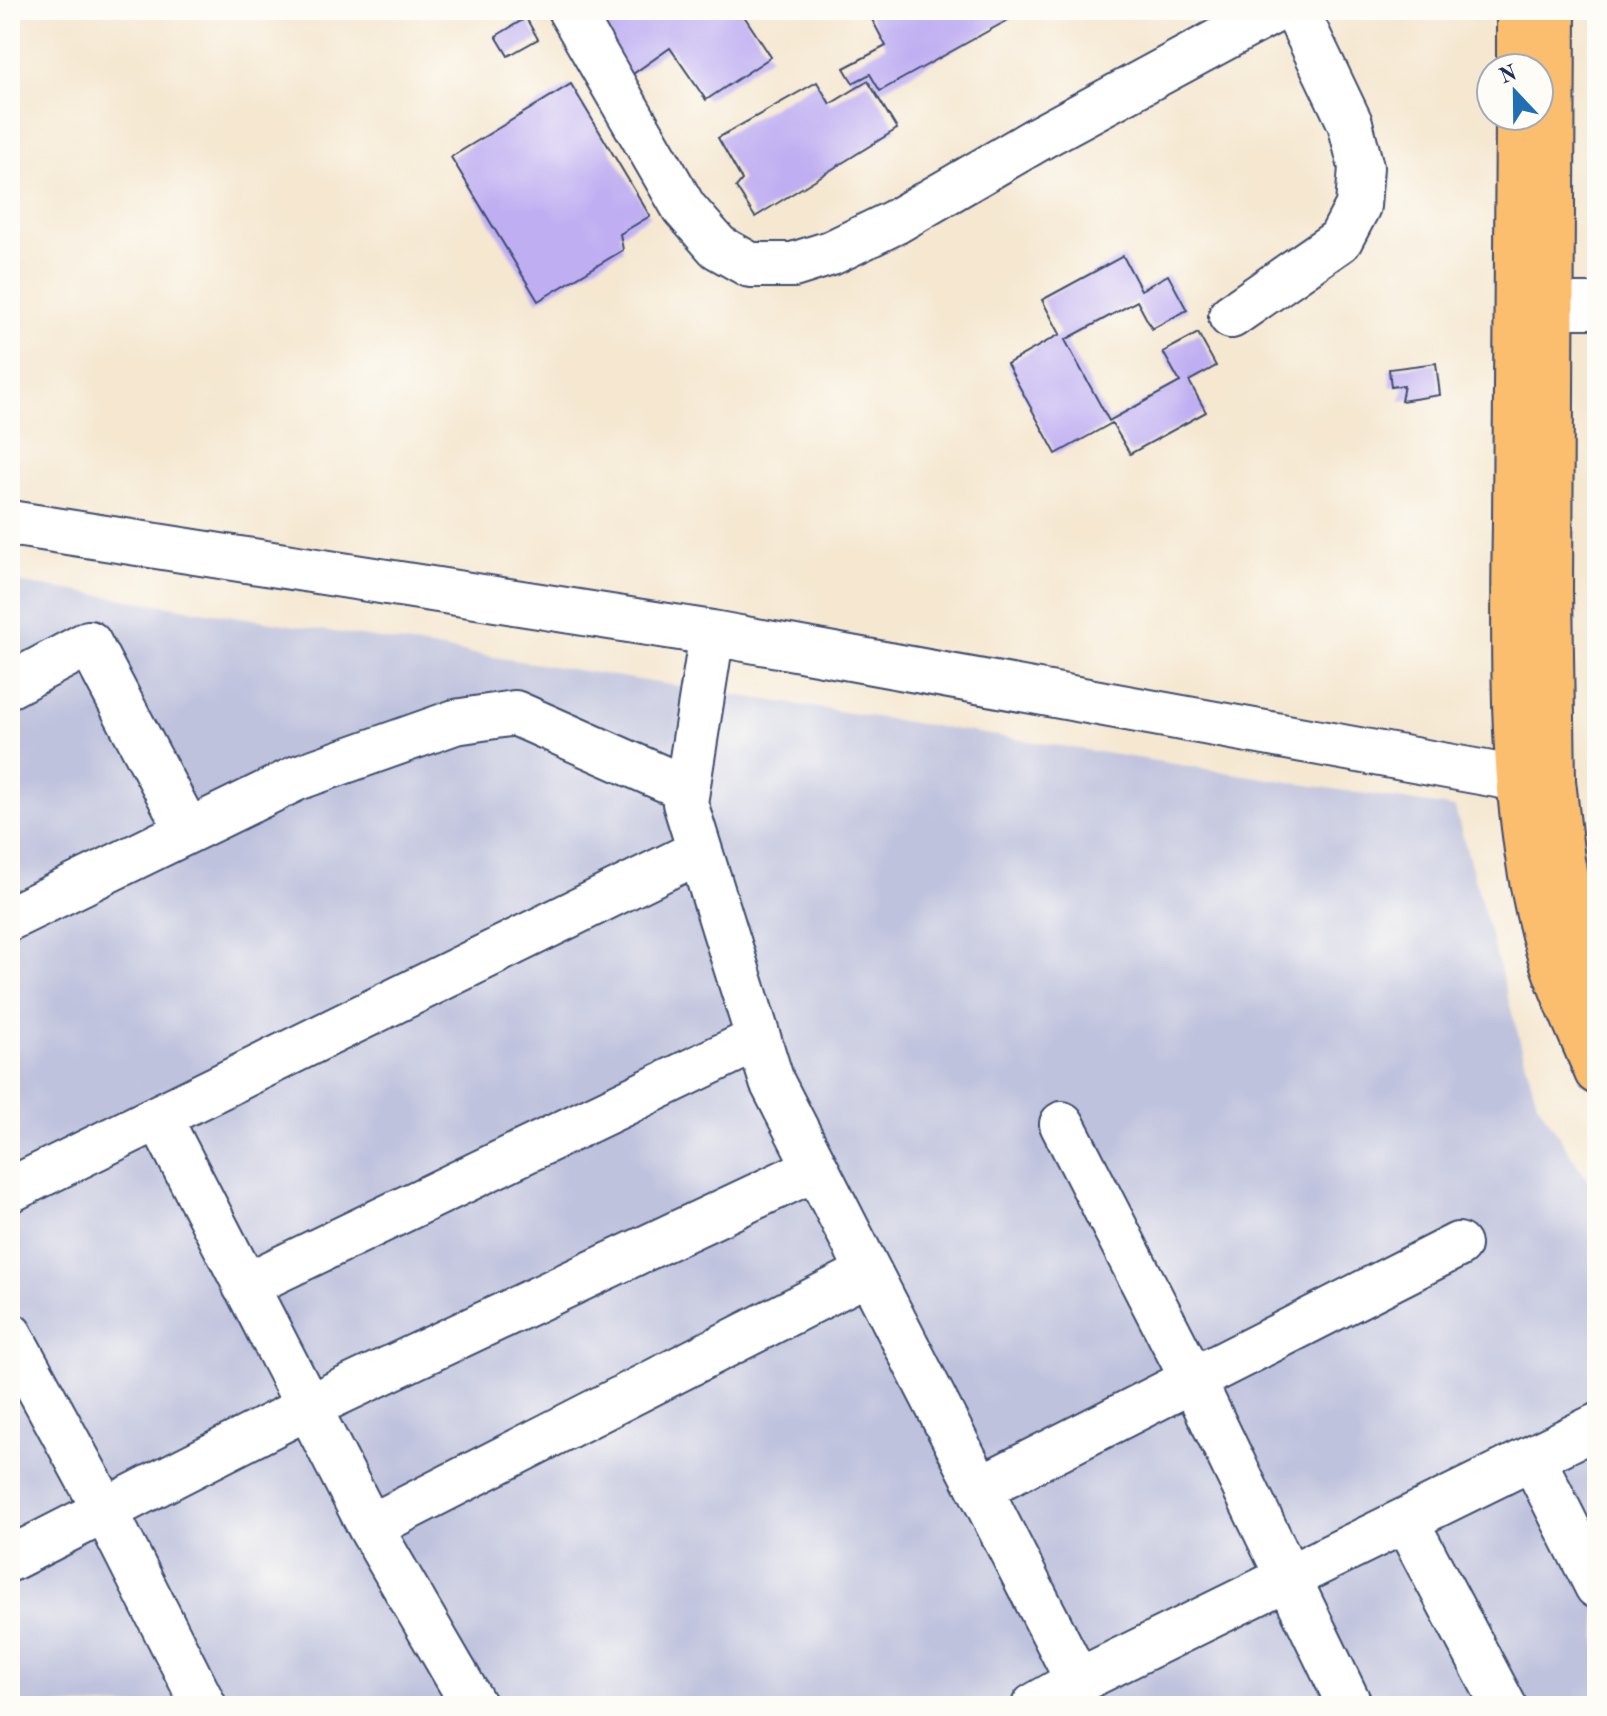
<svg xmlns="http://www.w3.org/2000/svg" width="1607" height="1716" viewBox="0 0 1607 1716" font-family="'Old Standard TT',serif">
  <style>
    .industrial { fill: #bfc2dd }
    .building { fill: #bfaff2 }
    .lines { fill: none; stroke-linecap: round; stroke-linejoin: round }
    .minor-casing { stroke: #3c4b6f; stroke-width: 48 }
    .major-casing { stroke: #3c4b6f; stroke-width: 48 }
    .minor { stroke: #fff; stroke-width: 44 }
    .major { stroke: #fbbd6e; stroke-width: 44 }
  </style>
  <rect width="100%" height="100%" fill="#fdfcf7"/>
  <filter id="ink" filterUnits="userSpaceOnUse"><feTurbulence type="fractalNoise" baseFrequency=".0125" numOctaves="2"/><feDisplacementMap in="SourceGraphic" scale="16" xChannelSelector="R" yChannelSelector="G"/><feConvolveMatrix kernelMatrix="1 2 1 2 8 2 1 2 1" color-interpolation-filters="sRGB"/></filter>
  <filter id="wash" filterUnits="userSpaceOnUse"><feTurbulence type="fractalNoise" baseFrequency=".006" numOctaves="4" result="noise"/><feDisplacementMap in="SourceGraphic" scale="32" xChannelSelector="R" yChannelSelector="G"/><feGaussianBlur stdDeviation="1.8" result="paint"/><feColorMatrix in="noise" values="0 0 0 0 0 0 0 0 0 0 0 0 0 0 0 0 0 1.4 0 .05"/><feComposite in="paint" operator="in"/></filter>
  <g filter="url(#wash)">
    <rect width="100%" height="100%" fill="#f5e7d0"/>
    <path class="industrial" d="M10,581L1455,808L1537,1102L1597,1195V1706H10Z"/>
    <g id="blocks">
      <path class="building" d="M593,10H740L771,57L706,100L670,48L630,76Z
        M867,10H1026L880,91L870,74L853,83L844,68L886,46Z
        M526,18L538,39L508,56L496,36Z
        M868,81L897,129L755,217L736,187L742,180L718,138L817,82L830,104Z
        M571,84L650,216L620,234L623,250L538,301L451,157Z
        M1123,256L1141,290L1168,275L1187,310L1152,329L1137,301L1065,340L1109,421L1180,382L1163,352L1198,333L1216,366L1189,381L1206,412L1130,454L1112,423L1056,454L1007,364L1060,334L1042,300Z
        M1436,363L1440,395L1401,401L1404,385L1391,387L1389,369Z"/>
    </g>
  </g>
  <g filter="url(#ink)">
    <use href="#blocks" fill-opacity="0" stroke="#3c4b6f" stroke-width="2"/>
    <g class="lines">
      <defs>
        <path id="minor" d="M570,10L684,208L718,247L750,265H793L831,253L895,222L1041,137L1276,10
          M1551,306H1597
          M1231,316L1340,240L1358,206L1361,167L1350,123L1296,10
          M10,523L712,633L1519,779L1553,781
          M712,633L685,803L772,1082L1078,1681
          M10,685L89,643L188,831
          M10,918L297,778L455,722L515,713L687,789
          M159,1117L370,1527L474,1706
          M1062,1124L1193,1380L1350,1706
          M10,1190L700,851
          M245,1286L758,1039
          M10,1335L105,1510L204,1706
          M1533,1459L1597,1586
          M980,1488L1458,1245
          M1406,1521L1504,1706
          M370,1527L869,1272
          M10,1559L306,1408L816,1168
          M1034,1706L1078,1681L1597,1426"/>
        <path id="major" d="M1553,10L1550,591L1553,781L1562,860L1574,924L1597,989
          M1519,68V10
          M1518,116C1517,251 1516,386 1515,522C1513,653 1510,803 1543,931C1555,980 1578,1026 1597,1072"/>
      </defs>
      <use href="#minor" class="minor-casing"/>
      <use href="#major" class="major-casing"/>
      <use href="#minor" class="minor"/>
      <use href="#major" class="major"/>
    </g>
  </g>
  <rect width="1607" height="1716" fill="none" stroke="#fdfcf7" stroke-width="40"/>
  <g transform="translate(1515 92) rotate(338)"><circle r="38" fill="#fdfcf7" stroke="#a3aaba" stroke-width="2"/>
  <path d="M0-6L14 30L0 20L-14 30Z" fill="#1f6fb2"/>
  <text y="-12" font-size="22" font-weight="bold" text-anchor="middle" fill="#1b2f5e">N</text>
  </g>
</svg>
